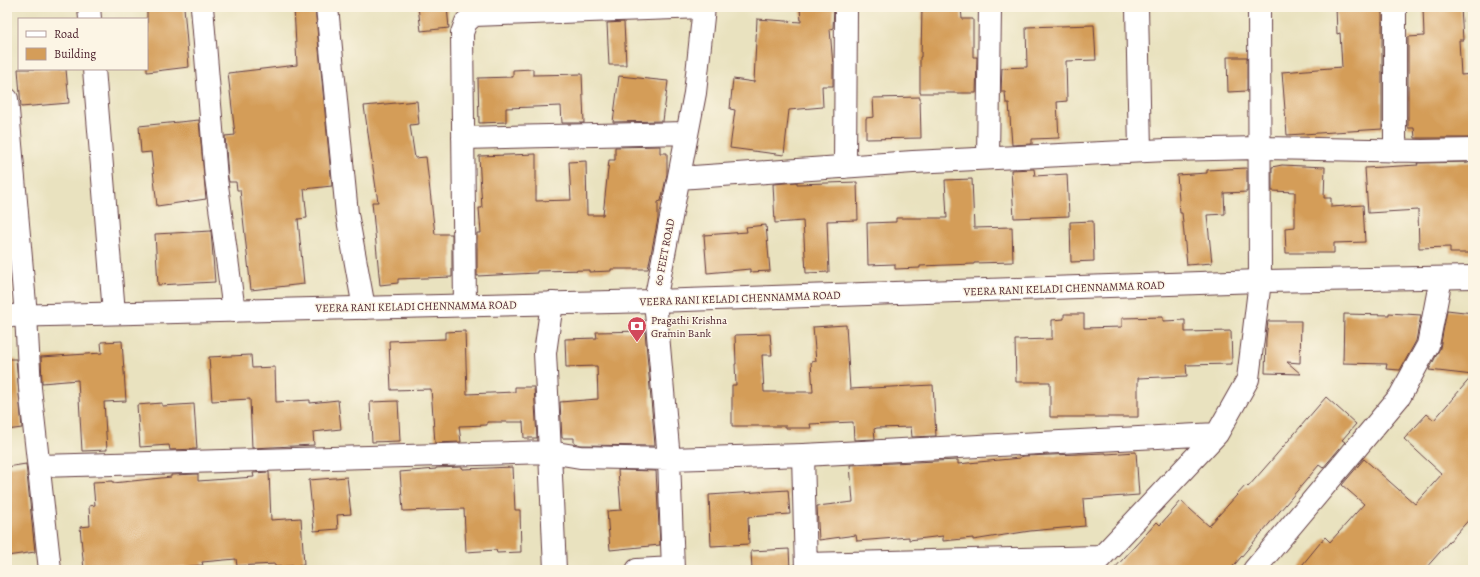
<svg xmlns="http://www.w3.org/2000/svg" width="1480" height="577" viewBox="0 0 1480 577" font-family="Alegreya,serif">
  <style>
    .building { fill: #d49d59 }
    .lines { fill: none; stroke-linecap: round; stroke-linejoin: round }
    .minor-casing { stroke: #623c41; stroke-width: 24 }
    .major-casing { stroke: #623c41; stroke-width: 24 }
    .minor { stroke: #fff; stroke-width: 22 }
    .major { stroke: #fff; stroke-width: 22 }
    .labels { text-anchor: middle; stroke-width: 3; stroke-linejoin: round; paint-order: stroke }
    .street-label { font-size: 11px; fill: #4a1f2b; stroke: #fcf5e5 }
    .poi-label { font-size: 11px; fill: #4a1f2b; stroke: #fcf5e5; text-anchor: start }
  </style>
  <rect width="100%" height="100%" fill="#fcf5e5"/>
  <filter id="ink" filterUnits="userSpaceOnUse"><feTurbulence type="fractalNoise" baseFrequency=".025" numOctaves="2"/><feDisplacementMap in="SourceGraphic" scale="8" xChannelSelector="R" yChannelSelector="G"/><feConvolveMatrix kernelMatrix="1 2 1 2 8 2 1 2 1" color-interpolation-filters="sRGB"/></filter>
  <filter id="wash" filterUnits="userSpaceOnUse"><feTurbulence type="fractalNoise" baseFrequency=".012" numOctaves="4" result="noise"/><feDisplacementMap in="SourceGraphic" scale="16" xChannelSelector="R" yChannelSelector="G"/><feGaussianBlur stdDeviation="0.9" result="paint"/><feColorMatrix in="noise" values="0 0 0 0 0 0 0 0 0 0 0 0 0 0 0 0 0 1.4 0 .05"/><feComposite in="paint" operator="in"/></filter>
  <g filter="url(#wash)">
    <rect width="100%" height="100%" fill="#e9e2bf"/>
    <g id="blocks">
      <path class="building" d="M165,7H184L189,67L147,72V9Z
        M294,7H315L332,186L304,189L307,218L298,219L304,284L251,290L240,190H237L236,182H229L228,177L225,136L235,135L228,73L297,65Z
        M418,7H447L449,28L421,31Z
        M800,7H834L833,28L830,29L833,66V86H822L823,107L789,110L784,155L730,148L735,110L730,109L733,79L754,82L757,19L801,22Z
        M922,7H961L962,19H973V57H977L976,93H920V57H921Z
        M1336,7H1380V12L1382,11V129L1287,135L1282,72L1342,67L1340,33L1337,34Z
        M1423,7H1461L1463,40H1459L1461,75L1473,74V138H1415L1414,128H1408V37L1424,36Z
        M624,22L626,65H609L607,23Z
        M1094,25L1096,60L1066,61L1067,101L1057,102L1059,138L1032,139V144L1012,145L1009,103H1006L1005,92H1001L1002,68L1027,67L1026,27Z
        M1227,57H1247V91L1228,92Z
        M18,69H66L69,103L21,107Z
        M533,69V75L582,74L584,123H562L561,106L506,108V122L479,123L478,78L513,77V70Z
        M619,76L668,81L663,121L613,122Z
        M920,97L921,138L866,139V118L874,117L873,98Z
        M417,101L419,124L410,125L415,158L426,157L435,234H452V277L398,279V283L380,285L372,202H378L364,106Z
        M199,120L206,199L157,206L151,152L141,153L139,126Z
        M660,146V153H667V174L661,201L658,202V219L648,269H611V271L589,272V270L537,271V273L477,276V233H481L479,208H482L479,156L536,154V201L571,200L569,162L586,161L587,215H603L609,160H615V147Z
        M1473,162V253H1450V247L1419,248L1418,210L1368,213L1365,168L1418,165L1417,163Z
        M1282,165L1325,167L1324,198H1331V207L1363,205L1365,242L1334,243V253H1286L1285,228L1295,227V192L1272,191V167Z
        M1247,168V192L1224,193L1225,214L1207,215L1212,263L1187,265L1182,213H1180L1177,175L1207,173V170Z
        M1034,169L1035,176L1067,174L1069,216L1014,218L1011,170Z
        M972,179L974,228L1012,227L1013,262L974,263V264L920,266V268L895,269V264L868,265L867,223L896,222V218H947L945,180Z
        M797,182V184L857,182L858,220L827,221L829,272L806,273L803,221L775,223L773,184Z
        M1093,221L1094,261L1071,262L1070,222Z
        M766,225L770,271L750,272V269L707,273L704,235L747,232L746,227Z
        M211,231L215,282L158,285L155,234Z
        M1447,310L1473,313V375L1429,370L1440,348Z
        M1389,313L1421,315L1416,341L1400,370L1386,369L1387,364L1343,363L1344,314L1389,315Z
        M1064,314H1084V328L1122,327V318L1163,317V321L1185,320V332L1231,331L1232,364L1186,365L1187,376L1138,378V417H1050V382H1016L1015,340L1052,339V320L1064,319Z
        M1268,321H1301L1300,363L1287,362L1301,374L1265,373L1266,339Z
        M846,325L850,389L933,385L936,436L912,437L911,427L877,428L874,429L875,439L854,440L853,422L810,424L811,428H786V426H732V385H736L735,364H736L735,335L770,334L772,355H762L764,392H813L811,362L816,361L813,327Z
        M465,331L467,394L515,392V387H534L537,438H524L523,422H487V425L459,426L461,442L435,443L431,389L391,390L389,341L445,339V332Z
        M645,331L655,445L653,446L581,445L574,443V438H562L560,402L598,399L597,366L566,367L565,339L597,338L596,332Z
        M122,341L126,401L104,402L107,450L82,451L78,380L42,383L41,357L102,353L101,342Z
        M251,355L252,368L275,367L276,402L310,400V403L338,400L341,429L313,432L314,445L252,448L250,399L212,401L209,357Z
        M7,359H16L22,428L7,430Z
        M1473,375V515L1424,570H1298L1325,537L1330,542L1364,504L1342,485L1364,459L1415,504L1442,474L1404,439L1427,414L1434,420Z
        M1326,397L1356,424L1342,440L1345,442L1323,468L1319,465L1230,570H1113L1157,522L1160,525L1181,501L1209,526L1246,485L1248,487L1270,462Z
        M398,401L400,441L372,442L370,402Z
        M162,403V406L194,404L197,449L170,450L169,445L140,447L137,405Z
        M1136,452L1139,495L1083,499L1085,526L1030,531L973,540V538L943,541V536L909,540V537L857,541L856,535L819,540L817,506L853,502L850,465L958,460V464L1020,458V457L1024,456L1106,453V454Z
        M26,464L35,552L7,556V467Z
        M462,467L463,469L513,467L515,510H520L521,552L497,553L496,550L466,552L464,509L403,511L400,472L436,469V468Z
        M618,470L656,471L660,545L610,550L607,511L621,510Z
        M269,472L271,520L301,518L304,565L275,567V564L237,566L236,559L202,562L203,565L143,570H122V568L84,570L80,527L90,526L89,506L95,505L93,482L113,481V483L171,477V475L198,474V481L254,477L253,473Z
        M347,477L351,514L337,515L338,529L314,531L309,480Z
        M788,490L790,514L748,517L749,544L711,546L709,495Z
        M789,549L790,569L752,570L751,551Z"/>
    </g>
  </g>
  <g filter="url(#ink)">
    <use href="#blocks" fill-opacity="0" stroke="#623c41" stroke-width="1"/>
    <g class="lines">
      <defs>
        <path id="minor" d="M89,7L90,19
          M202,7L216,178L234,311
          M327,7L347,214L364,308
          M1137,7L1140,151
          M1395,7V151
          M94,69L114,313
          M7,99L26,315L30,388L50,570
          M463,138L687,133
          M988,158L990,7
          M845,167L846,7
          M679,178L913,162L1167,150L1259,148L1422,151L1473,150
          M552,303L545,353L550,452L555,570
          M465,305L462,33L466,22L474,15L704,7
          M803,455L806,570
          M39,466L550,452L580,457L669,459L803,455L1217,434
          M806,564L1101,557
          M637,570L673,568
          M673,570L669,459L655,301L695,93L704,7
          M1089,570L1217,434L1248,379L1260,281L1259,7
          M1254,570L1400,396L1428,345L1441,278"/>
        <path id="major" d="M7,316L655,301L1260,281L1473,277"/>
      </defs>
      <use href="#minor" class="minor-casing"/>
      <use href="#major" class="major-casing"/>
      <use href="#minor" class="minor"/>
      <use href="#major" class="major"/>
    </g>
  </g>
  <defs>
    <symbol id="bank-pin" viewBox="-11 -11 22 30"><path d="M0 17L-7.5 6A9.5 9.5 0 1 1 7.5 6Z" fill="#d1495b" stroke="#fcf5e5"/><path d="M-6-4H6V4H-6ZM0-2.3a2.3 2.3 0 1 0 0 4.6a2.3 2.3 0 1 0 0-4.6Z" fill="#fff"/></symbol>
  </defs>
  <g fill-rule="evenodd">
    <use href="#bank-pin" x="626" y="315" width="22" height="30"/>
  </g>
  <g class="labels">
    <g class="street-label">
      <text transform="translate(664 252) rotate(-79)" y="4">60 FEET ROAD</text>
      <text transform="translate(1064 288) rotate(-2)" y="4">VEERA RANI KELADI CHENNAMMA ROAD</text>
      <text transform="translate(740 298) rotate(-2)" y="4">VEERA RANI KELADI CHENNAMMA ROAD</text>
      <text transform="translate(416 306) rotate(-1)" y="4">VEERA RANI KELADI CHENNAMMA ROAD</text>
    </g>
    <g class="poi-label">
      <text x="651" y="324">Pragathi Krishna<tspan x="651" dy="13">Gramin Bank</tspan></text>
    </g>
  </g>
  <rect width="1480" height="577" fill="none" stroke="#fcf5e5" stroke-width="24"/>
  <rect x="18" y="18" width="130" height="52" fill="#fcf5e5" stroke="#b59f9b"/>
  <rect x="26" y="31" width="20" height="6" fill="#ffffff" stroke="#b59f9b"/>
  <text x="54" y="38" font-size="12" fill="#4a1f2b">Road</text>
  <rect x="26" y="48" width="20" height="12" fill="#d49d59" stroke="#b59f9b"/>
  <text x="54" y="58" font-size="12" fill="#4a1f2b">Building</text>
</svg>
